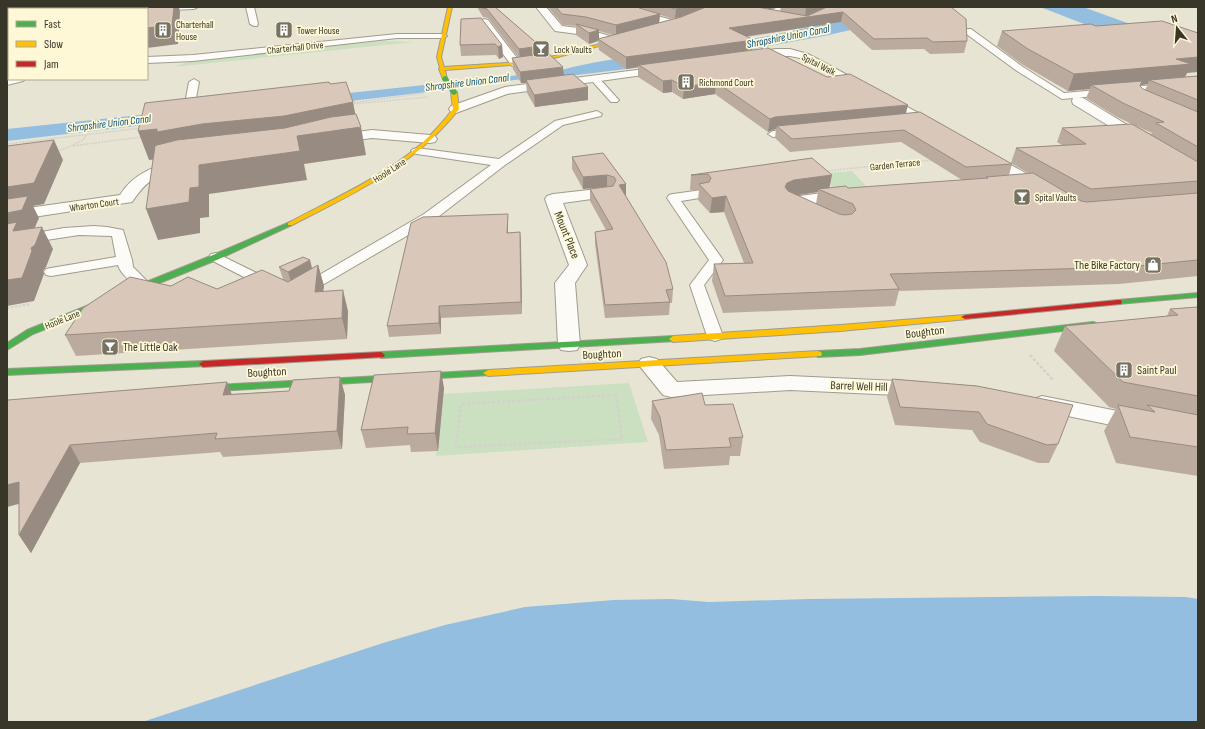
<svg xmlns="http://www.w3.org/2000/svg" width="1205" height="729" viewBox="0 0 1205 729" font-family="'Sofia Sans Condensed',sans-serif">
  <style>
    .green { fill: #cbe0c1 }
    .water { fill: #93bee0 }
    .pier { fill: #e8e4d3 }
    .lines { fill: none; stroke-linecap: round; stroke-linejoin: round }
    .lane-casing { stroke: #9f9c8e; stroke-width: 2 }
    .street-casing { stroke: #9f9c8e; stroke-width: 2 }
    .fast-casing { stroke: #9f9c8e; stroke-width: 2 }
    .slow-casing { stroke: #9f9c8e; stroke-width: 2 }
    .jam-casing { stroke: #9f9c8e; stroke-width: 2 }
    .path-far2 { stroke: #d2d1cc; stroke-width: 1.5; stroke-dasharray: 2 1; stroke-linecap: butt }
    .path-far1 { stroke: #d2d1cc; stroke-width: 2; stroke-dasharray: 2.5 1.5; stroke-linecap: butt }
    .path { stroke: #d2d1cc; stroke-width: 2.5; stroke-dasharray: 3 2; stroke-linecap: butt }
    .lane { fill: #fcfbf8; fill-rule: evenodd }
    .street { fill: #fcfbf8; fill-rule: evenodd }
    .fast { fill: #4caf50; fill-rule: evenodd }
    .slow { fill: #ffc107; fill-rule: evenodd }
    .jam { fill: #c62828; fill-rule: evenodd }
    .fast-bridge-far1-casing { stroke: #9f9c8e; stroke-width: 5.5; stroke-linecap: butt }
    .fast-bridge-casing { stroke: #9f9c8e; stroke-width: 6; stroke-linecap: butt }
    .fast-bridge-far1 { stroke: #4caf50; stroke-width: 4.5 }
    .fast-bridge { stroke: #4caf50; stroke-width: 5.5 }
    .wall { fill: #bbab9f; fill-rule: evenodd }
    .shaded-wall { fill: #988b82 }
    .building { fill: #d9c7b9; stroke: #988b82 }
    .labels { text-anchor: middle; stroke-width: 3.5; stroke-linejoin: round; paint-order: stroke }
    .far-poi-label { font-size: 10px; fill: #383629; stroke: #fff8d7; text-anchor: start }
    .far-street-label { font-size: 10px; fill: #383629; stroke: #fff8d7 }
    .far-water-label { font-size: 11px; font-style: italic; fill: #075185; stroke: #fff8d7 }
    .street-label { font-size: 12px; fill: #383629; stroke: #fff8d7 }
    .poi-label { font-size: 12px; fill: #383629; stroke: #fff8d7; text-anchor: start }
  </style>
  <rect width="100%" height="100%" fill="#e8e4d3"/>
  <path class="green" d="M384,41L414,42L173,67L188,62L215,58Z
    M852,171L866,186L834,188L818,174Z
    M629,383L648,442L436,456L443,394Z"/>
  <path class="water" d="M895,7H952L824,36L681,62L618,70L577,75H559L478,84L419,93L7,141V129L557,71C608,57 661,54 713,46C774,36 834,22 895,7Z
    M1040,7H1083L1144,29L1105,32Z
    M1096,596L1186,597L1198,599V722H142L383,643L445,625L525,607L614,600L671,599L709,602L809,599Z"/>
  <path class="pier" d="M461,78L467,88L437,91L431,82Z"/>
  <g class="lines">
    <defs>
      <path id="lane" d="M111,7H119V9H111Z
        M144,7H198L194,9L147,11V9H143Z
        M246,7H254L258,24L257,26H254L250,24Z
        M778,7H788L769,17H766L762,15Z
        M965,29H971L1023,67L1064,93L1198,81V87L1062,99L1017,71L965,33Z
        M397,34H443L447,36L443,38H397L193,61L147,63V57L193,55Z
        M9,59V65L7,66V60Z
        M596,77L599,78L617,98L619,100L617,102H611L593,82L591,80L593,78Z
        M7,79H25L23,81L7,85Z
        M194,79L199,82L196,98L191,101L186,98L189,82Z
        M597,111L602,114L601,116L563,125L505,165L434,220L307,294L302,296L297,294L294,291L297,288L424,214L491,165L417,154L413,153L411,151L413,149L417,148L499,159L555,121Z
        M799,129L803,130L804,132L803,134L773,137L768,134L773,131Z
        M702,190L706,191L708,194L706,197L681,201L723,260L704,285L723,336L721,339L715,341L709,339L707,336L690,285L709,260L667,198L669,195L673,194Z
        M94,226L107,227L123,230L132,260L133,267L151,285L149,288C146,289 143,290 140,288C133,285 120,273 118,265L51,276L46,275L44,272L46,269L51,268L116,257L112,236L79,235L7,246V238L64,228Z
        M216,253L275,282L277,285L275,288L270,289L265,288L211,260L209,257L211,254Z"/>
      <path id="street" d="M536,7H546L562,26L586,29L620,39L621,41L616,44L585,35L555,31Z
        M630,7H640L646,13L680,22L681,24L676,27L640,17Z
        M484,19L488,20L520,62L522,64L520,66H512L479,22Z
        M776,49H790L808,54L941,125L943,128L941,131L936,132L931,131L800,58L790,56H776L748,59L742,56L748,53Z
        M668,66L672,67L674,69L672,71L507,94L456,113L451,112L449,109L451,106L505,87Z
        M1078,97L1083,98L1147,137L1149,140L1147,143L1142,144L1137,143L1073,104L1072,101L1073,98Z
        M372,130L430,135L435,136L437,139L435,142L430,143L372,138L334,143L329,142L327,139L329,136L334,135Z
        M984,152L989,153L1049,186L1051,189L1049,192L1043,194L1037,192L979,159L977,156L979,153Z
        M179,160L184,161L186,164L184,167C157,174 148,179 132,202L7,221V211L120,195C134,173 155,166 179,160Z
        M607,188L613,190L615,193L613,196L563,203L587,265L575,283L580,345L577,350L569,351L561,350L558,345L555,283L569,265L545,199L547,196L553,194Z
        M846,190L852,192L854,195L852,198L811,204L813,208L811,212C802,214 789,210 784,202L786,199L792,197Z
        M649,357L657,359L677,382L790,376L919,382L927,384L930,389L927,394L919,396L790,390L671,397L663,395L638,364L641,359Z
        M1042,396L1198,427V443L1034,409L1030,404L1034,399Z"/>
      <path id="fast" d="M290,222L292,223V225L219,259L33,334L7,350V343L27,330L213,255Z
        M1198,293V297L1118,304L1114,302L1118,300Z
        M1093,322L1096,323L1097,325L1096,327L860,355L818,357L814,354L818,351L860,349Z
        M673,336L676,337L677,339L676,341L381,358L377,355L381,352Z
        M203,361L207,364L206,366L7,375V369Z
        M488,370L493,373L491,375L198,392L193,389L198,386Z"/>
      <path id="slow" d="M448,7H452L441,57L444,67L535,61L627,37L629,38L535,63L445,70L447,79L445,80L443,79L439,69L440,68L437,57Z
        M454,90L457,92L459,109C416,165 353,194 292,225H288V223C333,199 381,178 420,145C432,134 443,122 453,109L451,92Z
        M965,315L969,317L968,319L840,331L673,342L669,339L673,336L840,325Z
        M818,351L821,352L822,354L821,356L488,376L483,373L488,370Z"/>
      <path id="jam" d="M1118,300H1121L1122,302L1121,304L965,319L961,317L965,315Z
        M381,352L385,355L384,357L203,367L199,364L203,361Z"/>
    </defs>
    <use href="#lane" class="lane-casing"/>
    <use href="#street" class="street-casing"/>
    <use href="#fast" class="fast-casing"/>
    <use href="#slow" class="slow-casing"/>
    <use href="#jam" class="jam-casing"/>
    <path class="path-far2" d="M351,103L425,93
      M353,104L428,97
      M7,144L142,128
      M73,145L83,140L86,135
      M57,151L72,146L142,137
      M825,171L933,160"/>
    <path class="path-far1" d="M7,308L30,304"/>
    <path class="path" d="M1030,355L1053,380
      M616,395L622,439L456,447L461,404Z"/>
    <use href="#lane" class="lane"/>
    <use href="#street" class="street"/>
    <use href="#fast" class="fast"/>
    <use href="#slow" class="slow"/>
    <use href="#jam" class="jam"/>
    <defs>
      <path id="fast-bridge-far1" d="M445,79L446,80"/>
      <path id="fast-bridge" d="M445,79L454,92"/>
    </defs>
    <use href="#fast-bridge-far1" class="fast-bridge-far1-casing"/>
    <use href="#fast-bridge" class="fast-bridge-casing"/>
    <use href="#fast-bridge-far1" class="fast-bridge-far1"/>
    <use href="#fast-bridge" class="fast-bridge"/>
  </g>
  <path class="wall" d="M477,7H495L540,46V54L564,75L588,100L535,107L527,93L526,83H521L513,69L512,58L518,57L488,18L483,17Z
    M548,7H638L644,9L642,7H775L770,9L780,11L781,7H827L967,41L964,53L930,54L924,49L872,50L841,22L746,37L754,40L752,50L827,77L1012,164L1009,175L1030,174L1011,163L1016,148L1062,145L1057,142L1062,128L1132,124L1117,117L1086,98L1090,89L1068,91L1023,65L997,46L1002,31L1187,73L1185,77L1198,76V276L1119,284L899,291L895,306L723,313L712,281L714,264L744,263L724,212L710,213L698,200L699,190H690L691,175L812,158L830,188H848L962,180L901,142L790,152L775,138L776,129L773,130L768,132L715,94L683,99L672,92L663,93L638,77V67L626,69L599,50L598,41L589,44L576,35V26L563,25ZM660,15L674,19L659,23ZM599,31L613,35L599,39ZM1148,84L1145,90L1143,89L1140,86L1141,85ZM1134,125L1152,133L1151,134ZM818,192L816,204L796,195Z
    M461,19L502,45L503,57L499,59L496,55L461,56L460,45Z
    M603,153L626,184V196L673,289L672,303H670L669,315L605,318L595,244V232L606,230L590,201V189L602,187L583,189L572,169V157Z
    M508,214V233L520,232L522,314L441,318V334L389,337L387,326Z
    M318,265L324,286L323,291L348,311L347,339L76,356L65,335L171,286L217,289L283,279L279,267L312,269Z
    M1198,307V476L1116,463L1104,431L1116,409L1109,407L1054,351L1065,326L1167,316L1170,309Z
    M340,377L345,395L342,449L223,457L220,452L80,463L31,553L19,535V504L7,507V402L232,394L289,391Z
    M892,379L977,386L1058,444L1049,463H1038L980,442L972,430L895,425L887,397Z
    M444,388L438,451L411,452L410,445L366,448L361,430Z
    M652,401L705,405L743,437L740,456H730L729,465L664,469L659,435L651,419Z"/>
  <path class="shaded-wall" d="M174,7H179L180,12L178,44L147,48V28Z
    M681,7H707L675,19L676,9Z
    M768,7H775L768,11Z
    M806,7H827L805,17Z
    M843,12L841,22L728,39L729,28Z
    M660,14L659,24L616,36V25Z
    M599,30V40L598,39V41L589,44V33Z
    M754,40L752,52L639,65L638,67L626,69V57Z
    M502,45L503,57L499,59L498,47Z
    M540,46V56L520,59L519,49Z
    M1198,57V72L1187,73L1183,81L1149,80L1148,84L1141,85L1137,94L1091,85L1090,89L1068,91L1074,74L1176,59Z
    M563,67L564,77L526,80V83H521L520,72Z
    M672,80V92L663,93V81Z
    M716,82L715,94L683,99L684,87Z
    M588,87V100L535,107L534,95Z
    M353,102L358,128L361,127L366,155L304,164L307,180L209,194V217L200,218V233L158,240L146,209L166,158L149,160L138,131L202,124Z
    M908,105L905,117L777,126L776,129L773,130L768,132L770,119L775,117Z
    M54,140L63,160L44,204L33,206L39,218L33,232L7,236V187Z
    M607,175V187L583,189V177Z
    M832,175L829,190L818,189V192L792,196L785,187L787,183L794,180Z
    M626,184V196L619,185Z
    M726,196L724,212L710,213L712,198Z
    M508,214V244L507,233Z
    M42,227L53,249L46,267L43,271L44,274L34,301L7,306V280L31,248Z
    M520,232L521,242L522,314L521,302Z
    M310,260L314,276L293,288L288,272Z
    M318,265L324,286L320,313L315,292Z
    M343,290L348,311L347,339L342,318Z
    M439,306L441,318V334L439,323Z
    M441,371L444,388L438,451L435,433Z
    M340,377L345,395L342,449L337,431Z
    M227,382L234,400L223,395Z
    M70,445L80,463L31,553L19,535Z
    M19,482L31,500L7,507V485Z"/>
  <path class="building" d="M132,7H174L172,25L147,28V9H131Z
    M481,7H495L540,46L519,49L487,9L482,8Z
    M556,7H638L639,8L660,14L616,25L586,17L562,14Z
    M668,7H681L676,9Z
    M706,7H757L807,16L827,7H951L966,19L967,41L933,42L927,38L874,39L843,12L729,28L754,40L626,57L598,39L681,17Z
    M481,18L502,45L498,47L495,44L460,45L461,19Z
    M1162,21L1198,33V57L1176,59L1191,64L1074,74L1028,49L1002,31L1091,24L1096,26Z
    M576,24L599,30L589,33Z
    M768,48L827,77L850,74L908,105L775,117L770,119L716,82L684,87L672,80L663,81L639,65Z
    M548,53L563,67L520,72L512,58Z
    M573,74L588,87L534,95L526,80Z
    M1198,76V100L1149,80Z
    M1142,81L1140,86L1143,89L1198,112V147L1156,123L1164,122L1123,103L1091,85Z
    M329,82L330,84L346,82L353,102L284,116L202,124L157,132V129L138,131L145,103Z
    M920,112L1012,164L966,167L904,130L792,139L777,126Z
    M355,114H356L361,127L297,136L300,151L199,165V187L190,188L189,202L146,209L155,146L157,145L177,140L285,128L331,117Z
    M1132,124L1198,162V181L1091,189L1016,148L1086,144L1062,128Z
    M54,140L34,183L7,187V146Z
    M603,153L626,184L619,185L666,262L673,289L666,290L670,302L605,305L595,232L613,229L590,189L613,186L616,180L614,177L607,175L583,177L572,157Z
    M812,158L832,175L794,180L787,183L785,187L788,191L839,214L845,215L852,214L856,210L853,204L818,189L846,186L848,188L988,178L986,177L1033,173L1081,201L1087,202L1198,193V260L1127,267L890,274L899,289L725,296L714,264L753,263L726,196L712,198L699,184L709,182L711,178L708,174L691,175Z
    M28,196L22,210L7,213V199Z
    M508,214L507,233L520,232L521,302L439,306V323L387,326L411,223L423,217Z
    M17,222L13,231L42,227L35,245L31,248L32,251L22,278L7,280V224Z
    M303,257L310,260L288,272L279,267Z
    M318,265L315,292L343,290L342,318L65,335L83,308L130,277L171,286L188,277L217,289L262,270L288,282Z
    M1198,307V396L1123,382L1065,326L1178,315L1170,309Z
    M441,371L435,433L407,434L408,427L361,430L374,375Z
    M340,377L337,431L215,439L217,433L70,445L19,535V482L7,485V402L8,400L227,382L223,395L289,391L293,380Z
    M892,379L977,386L1073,405L1058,444L1047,445L987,424L979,412L900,407Z
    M702,393L705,405L733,404L743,437L729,438L731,447L666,450L660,417L652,401Z
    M1118,405L1155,412L1147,405L1198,415V447L1130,437Z"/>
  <defs>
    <symbol id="building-square" viewBox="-11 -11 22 22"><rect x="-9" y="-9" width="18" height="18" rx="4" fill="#767364" stroke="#fff8d7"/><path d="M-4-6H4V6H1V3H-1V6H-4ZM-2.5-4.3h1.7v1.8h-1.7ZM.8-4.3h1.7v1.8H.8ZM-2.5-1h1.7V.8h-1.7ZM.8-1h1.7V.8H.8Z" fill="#fff"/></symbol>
    <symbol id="bar-square" viewBox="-11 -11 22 22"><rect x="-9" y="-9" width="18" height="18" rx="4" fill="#767364" stroke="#fff8d7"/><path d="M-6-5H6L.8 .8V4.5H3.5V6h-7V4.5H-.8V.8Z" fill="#fff"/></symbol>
    <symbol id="shop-square" viewBox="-11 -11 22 22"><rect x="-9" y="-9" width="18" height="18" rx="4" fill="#767364" stroke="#fff8d7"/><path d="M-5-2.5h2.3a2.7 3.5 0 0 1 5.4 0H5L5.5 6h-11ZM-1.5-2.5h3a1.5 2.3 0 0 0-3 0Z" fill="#fff"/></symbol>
  </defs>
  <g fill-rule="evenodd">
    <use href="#building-square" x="153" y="20" width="20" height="20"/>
    <use href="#building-square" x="274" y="20" width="20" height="20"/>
    <use href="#bar-square" x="531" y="39" width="20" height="20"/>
    <use href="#building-square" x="676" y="72" width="20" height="20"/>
    <use href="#bar-square" x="1012" y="187" width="20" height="20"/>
    <use href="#shop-square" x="1143" y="255" width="20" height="20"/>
    <use href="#bar-square" x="100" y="337" width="20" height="20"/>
    <use href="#building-square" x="1114" y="360" width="20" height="20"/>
  </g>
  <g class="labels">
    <g class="far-poi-label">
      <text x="176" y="28">Charterhall<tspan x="176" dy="12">House</tspan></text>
      <text x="297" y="34">Tower House</text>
      <text x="554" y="53">Lock Vaults</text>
      <text x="699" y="86">Richmond Court</text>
      <text x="1035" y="201">Spital Vaults</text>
    </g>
    <g class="far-street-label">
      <text transform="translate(295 47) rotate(-6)" y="4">Charterhall Drive</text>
      <text transform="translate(819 64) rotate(27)" y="4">Spital Walk</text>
      <text transform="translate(895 164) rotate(-6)" y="4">Garden Terrace</text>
      <text transform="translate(389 170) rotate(-33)" y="4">Hoole Lane</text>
      <text transform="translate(94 204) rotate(-8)" y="4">Wharton Court</text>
      <text transform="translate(62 319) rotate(-22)" y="4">Hoole Lane</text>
    </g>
    <g class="far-water-label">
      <text transform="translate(788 36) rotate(-11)" y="4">Shropshire Union Canal</text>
      <text transform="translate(467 82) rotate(-7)" y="4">Shropshire Union Canal</text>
      <text transform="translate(109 123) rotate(-7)" y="4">Shropshire Union Canal</text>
    </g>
    <g class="street-label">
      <text transform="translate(567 235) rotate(68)" y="4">Mount Place</text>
      <text transform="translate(925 332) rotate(-7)" y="4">Boughton</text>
      <text transform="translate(602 354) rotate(-3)" y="4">Boughton</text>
      <text transform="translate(267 372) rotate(-3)" y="4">Boughton</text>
      <text transform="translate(859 386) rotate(2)" y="4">Barrel Well Hill</text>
    </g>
    <g class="poi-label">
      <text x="1140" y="269" text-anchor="end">The Bike Factory</text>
      <text x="123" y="351">The Little Oak</text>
      <text x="1137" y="374">Saint Paul</text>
    </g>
  </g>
  <rect width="1205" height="729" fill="none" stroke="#383629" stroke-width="16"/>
  <rect x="8" y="8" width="140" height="72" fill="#fff8d7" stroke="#afaa91"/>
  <rect x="16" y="21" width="20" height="6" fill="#4caf50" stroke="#afaa91"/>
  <text x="44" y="28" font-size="12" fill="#383629">Fast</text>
  <rect x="16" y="41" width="20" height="6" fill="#ffc107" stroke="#afaa91"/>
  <text x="44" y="48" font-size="12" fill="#383629">Slow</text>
  <rect x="16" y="61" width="20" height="6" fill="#c62828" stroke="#afaa91"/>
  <text x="44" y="68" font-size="12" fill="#383629">Jam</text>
  <g transform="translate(1177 28) rotate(343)" stroke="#fff8d7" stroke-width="3" paint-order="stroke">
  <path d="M0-3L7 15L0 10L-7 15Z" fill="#383629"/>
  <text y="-6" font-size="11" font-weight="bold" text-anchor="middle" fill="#383629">N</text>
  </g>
</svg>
